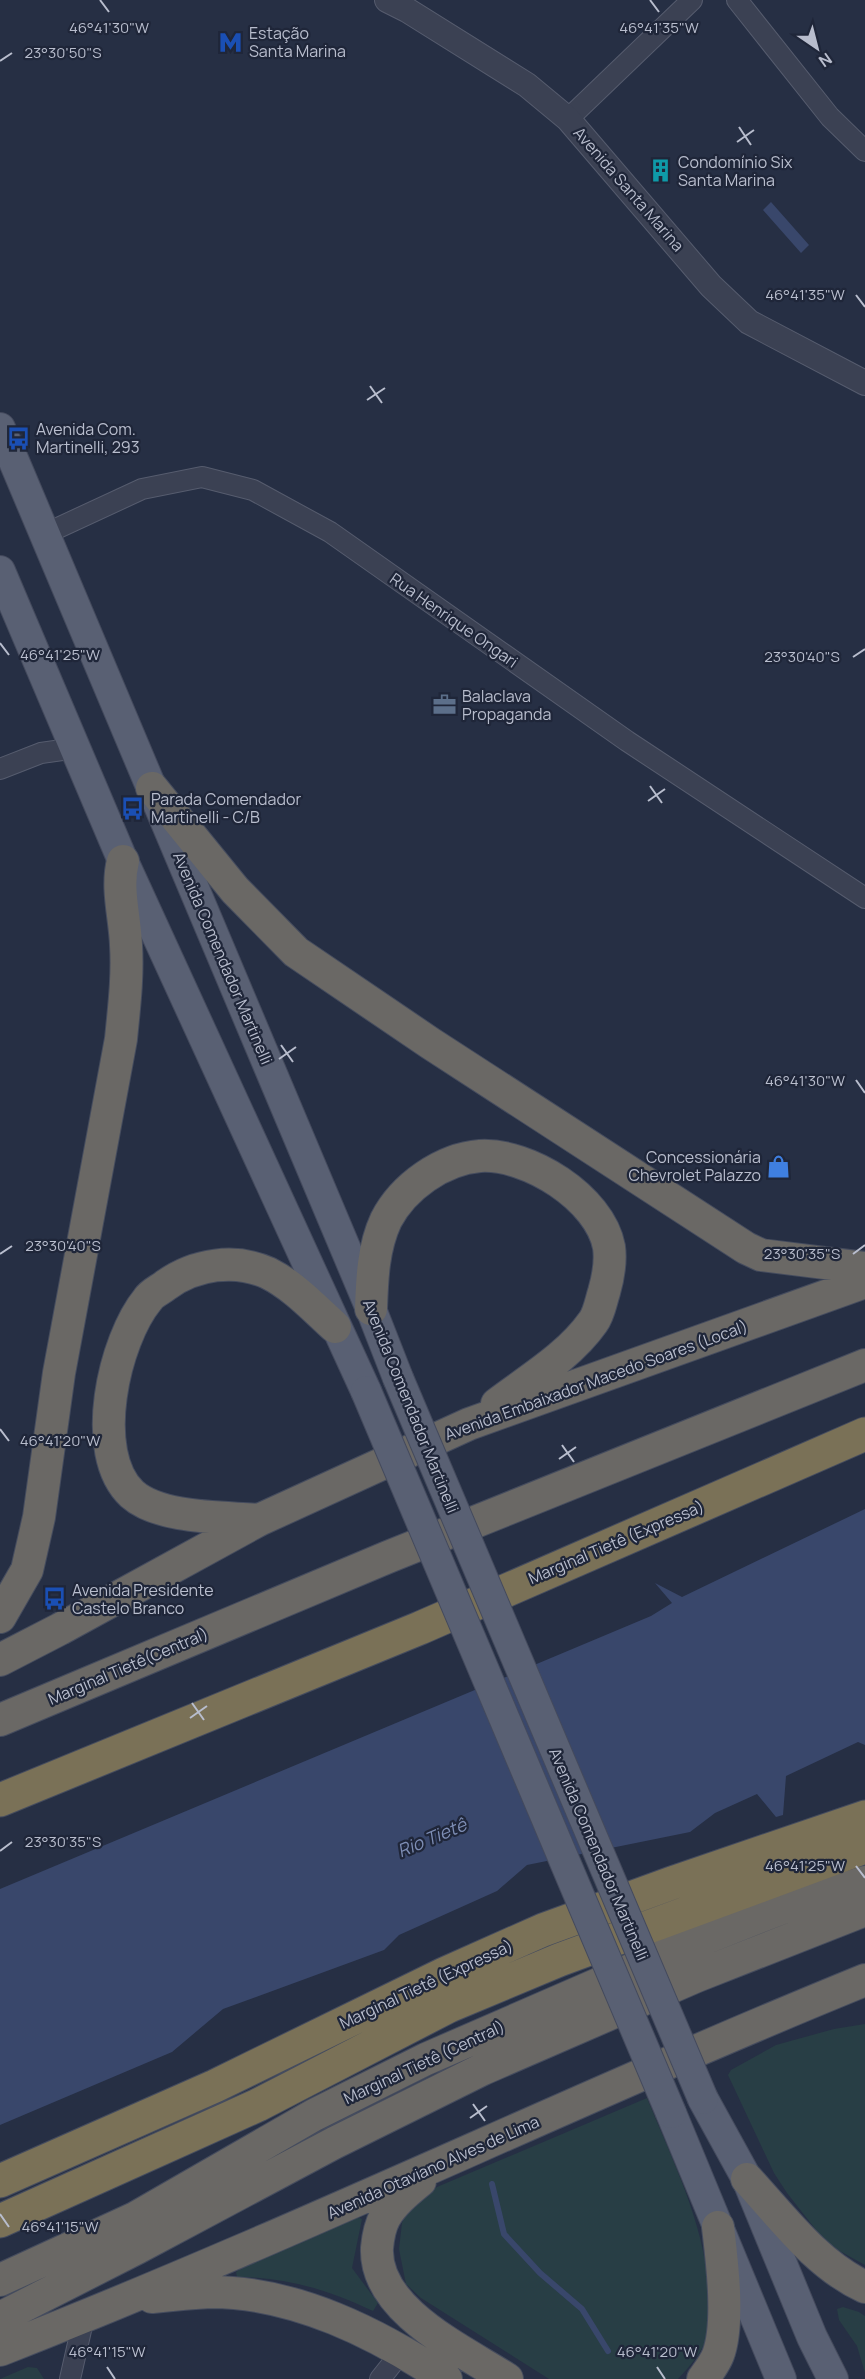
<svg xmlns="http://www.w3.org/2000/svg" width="865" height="2379" viewBox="0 0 865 2379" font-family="Manrope,sans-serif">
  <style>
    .green { fill: #283e45 }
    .water { fill: #39476b }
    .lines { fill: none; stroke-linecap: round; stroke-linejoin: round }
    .stream { stroke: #39476b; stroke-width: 6 }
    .minor-casing { stroke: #565c6e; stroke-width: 22 }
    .tertiary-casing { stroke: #565c6e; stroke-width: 26 }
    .primary-casing { stroke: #444a5d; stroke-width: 32 }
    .trunk-casing { stroke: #454c5e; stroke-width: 34 }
    .motorway-casing { stroke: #454c5e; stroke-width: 35 }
    .minor { stroke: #3b4153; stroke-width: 20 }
    .tertiary { stroke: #3b4153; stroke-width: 24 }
    .primary { stroke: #596073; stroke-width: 30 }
    .trunk { stroke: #6a6865; stroke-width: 32 }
    .motorway { stroke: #7a7157; stroke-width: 33 }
    .primary-bridge-casing { stroke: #444a5d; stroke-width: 32; stroke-linecap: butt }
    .primary-bridge { stroke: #596073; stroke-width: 30 }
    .ticks { fill: none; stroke: #b8bdcd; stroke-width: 2 }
    .labels { text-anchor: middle; stroke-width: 4.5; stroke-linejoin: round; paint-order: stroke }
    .poi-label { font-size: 16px; fill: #b8bdcd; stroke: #1f2639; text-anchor: start }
    .street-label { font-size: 16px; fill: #b8bdcd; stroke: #1f2639 }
    .water-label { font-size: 18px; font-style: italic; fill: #7e8eb5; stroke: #1f2639 }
    .ticks-label { font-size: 15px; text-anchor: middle; fill: #b8bdcd; stroke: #1f2639; stroke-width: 4.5; stroke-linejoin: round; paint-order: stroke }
  </style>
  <rect width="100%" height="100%" fill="#262f44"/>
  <path class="green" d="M865,2024V2265L827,2244L787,2193L774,2173L728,2075L731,2070L776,2045L834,2029Z
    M647,2098C674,2164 710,2234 709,2307C709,2316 710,2326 708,2334C702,2353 691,2365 678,2379H549L421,2298L406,2284L399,2249L402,2223L409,2208L437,2187Z
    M357,2217L362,2219L352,2268L378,2303L373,2311C329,2290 286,2277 237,2277L236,2272L242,2268Z
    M843,2307L859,2312L865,2316V2373L857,2346L839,2320L837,2309Z
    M28,2367L37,2368L44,2379H0Z"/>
  <path class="water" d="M771,202L809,245L801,253L763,210Z
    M865,1509V1745L858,1742L786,1776L783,1815L776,1817L757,1794L715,1813L690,1832L527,1865L497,1891L399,1935L384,1950L223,2009L172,2052L0,2125V1889L651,1616L672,1603L655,1583L682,1597Z"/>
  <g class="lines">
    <path class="stream" d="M492,2184L504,2234L540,2273L582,2309L608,2351"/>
    <defs>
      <path id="minor" d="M737,0L830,117L865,151
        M568,119L692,0
        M45,534L142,489L202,477L253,490L330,532L627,741L865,898
        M0,769L41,753L76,748
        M70,2379L84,2317
        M380,2379L403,2350"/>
      <path id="tertiary" d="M387,0L407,10L527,85L568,119L711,286L749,322L865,383"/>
      <path id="primary" d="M0,428L371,1309L398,1378
        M0,571L123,861L366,1391
        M703,2099L747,2179L812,2337L833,2379
        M671,2113L781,2379"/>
      <path id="trunk" d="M152,788L235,890L296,952L430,1043L746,1248L761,1255L865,1268
        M371,1309C372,1279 373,1248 386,1220C403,1187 442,1159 480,1156C528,1153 600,1198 609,1247C611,1261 608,1278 604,1292C601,1301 599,1314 593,1322C569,1356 530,1379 497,1404
        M259,1520C223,1517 160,1519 132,1494C88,1453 114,1340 148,1299C152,1293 160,1290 166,1285C195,1264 235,1258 268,1273C294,1286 314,1308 335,1327
        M0,1617L27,1570L39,1517L59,1373L121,1039C124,1008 128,977 126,945C125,917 116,888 123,861
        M0,1660L60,1629L259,1520L469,1424L865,1282
        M0,1720L388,1557L865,1365
        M747,2179C782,2217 817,2265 865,2287
        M420,2181C408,2191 394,2202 385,2217C380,2226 378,2237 377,2248C374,2310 462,2350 507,2379
        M0,2280L135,2218L314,2115L426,2059L688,1945L782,1908L865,1882
        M152,2297C171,2295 192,2293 211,2292C296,2292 378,2334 446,2379
        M0,2318L137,2248L334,2143L483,2069L697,1976L865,1910
        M0,2350C292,2236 575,2098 865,1980
        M703,2379C708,2372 715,2363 718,2355C730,2323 722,2261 718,2227"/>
      <path id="motorway" d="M0,1800L420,1628L865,1434
        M0,2181L215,2086L444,1974L543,1930L672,1883L865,1817
        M0,2221L258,2105L449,2006L559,1960L865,1847"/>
    </defs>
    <use href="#minor" class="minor-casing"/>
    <use href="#tertiary" class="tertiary-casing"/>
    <use href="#primary" class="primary-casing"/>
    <use href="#trunk" class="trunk-casing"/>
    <use href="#motorway" class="motorway-casing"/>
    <use href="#minor" class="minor"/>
    <use href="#tertiary" class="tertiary"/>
    <use href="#primary" class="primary"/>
    <use href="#trunk" class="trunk"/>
    <use href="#motorway" class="motorway"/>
    <defs>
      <path id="primary-bridge" d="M398,1378L703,2099
        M366,1391L671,2113"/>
    </defs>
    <use href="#primary-bridge" class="primary-bridge-casing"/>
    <use href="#primary-bridge" class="primary-bridge"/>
  </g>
  <path class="ticks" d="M100,0L109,12M650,0L659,12M0,61L12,53M739,127L751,145M737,142L754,130M856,295L865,307M370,386L382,403M367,400L385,388M0,643L9,655M853,657L865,649M650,786L662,803M648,801L665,789M281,1045L293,1062M279,1059L296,1047M856,1080L865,1093M0,1254L12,1246M853,1254L865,1245M0,1429L9,1441M562,1445L574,1462M559,1459L576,1447M192,1703L204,1720M190,1718L207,1706M0,1851L12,1842M856,1866L865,1878M473,2104L485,2121M470,2118L487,2106M0,2214L9,2227M107,2367L115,2379M657,2367L665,2379"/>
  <defs>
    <symbol id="metro-bare" viewBox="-9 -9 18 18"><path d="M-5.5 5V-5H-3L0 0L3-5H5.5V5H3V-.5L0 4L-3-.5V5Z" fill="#1a4fb4" stroke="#1f2639" stroke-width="2.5" paint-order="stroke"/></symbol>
    <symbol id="building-bare" viewBox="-9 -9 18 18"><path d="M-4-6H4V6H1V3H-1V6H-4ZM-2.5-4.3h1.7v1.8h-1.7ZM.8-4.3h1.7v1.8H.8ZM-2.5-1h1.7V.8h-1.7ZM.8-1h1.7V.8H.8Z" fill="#0f9aa8" stroke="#1f2639" stroke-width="2.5" paint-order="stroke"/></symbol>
    <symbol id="bus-bare" viewBox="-9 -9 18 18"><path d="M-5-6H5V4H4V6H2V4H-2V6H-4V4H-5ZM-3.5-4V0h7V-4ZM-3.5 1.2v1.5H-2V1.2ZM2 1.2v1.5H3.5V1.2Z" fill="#1a4fb4" stroke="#1f2639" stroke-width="2.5" paint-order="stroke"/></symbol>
    <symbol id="office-bare" viewBox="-9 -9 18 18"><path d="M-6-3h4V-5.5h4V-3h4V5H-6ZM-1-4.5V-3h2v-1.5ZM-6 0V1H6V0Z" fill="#5c6f8a" stroke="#1f2639" stroke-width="2.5" paint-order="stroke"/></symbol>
    <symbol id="shop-bare" viewBox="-9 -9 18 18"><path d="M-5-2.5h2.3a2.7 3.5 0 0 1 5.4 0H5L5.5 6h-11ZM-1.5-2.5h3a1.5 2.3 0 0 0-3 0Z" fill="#3f7fe0" stroke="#1f2639" stroke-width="2.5" paint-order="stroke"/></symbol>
  </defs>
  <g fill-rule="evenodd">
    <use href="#metro-bare" x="214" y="26" width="33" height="33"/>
    <use href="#building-bare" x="644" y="154" width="33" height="33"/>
    <use href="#bus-bare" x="2" y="422" width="33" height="33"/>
    <use href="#office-bare" x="428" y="688" width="33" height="33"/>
    <use href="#bus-bare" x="116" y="792" width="33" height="33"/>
    <use href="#shop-bare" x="762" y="1150" width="33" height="33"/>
    <use href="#bus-bare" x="38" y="1582" width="33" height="33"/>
  </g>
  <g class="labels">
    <g class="poi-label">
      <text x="249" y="39">Estação<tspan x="249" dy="18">Santa Marina</tspan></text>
      <text x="678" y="168">Condomínio Six<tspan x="678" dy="18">Santa Marina</tspan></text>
      <text x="36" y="435">Avenida Com.<tspan x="36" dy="18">Martinelli, 293</tspan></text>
      <text x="462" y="702">Balaclava<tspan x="462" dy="18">Propaganda</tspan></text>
      <text x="151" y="805">Parada Comendador<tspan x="151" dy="18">Martinelli - C/B</tspan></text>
      <text x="761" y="1163" text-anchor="end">Concessionária<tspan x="761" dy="18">Chevrolet Palazzo</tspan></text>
      <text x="72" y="1596">Avenida Presidente<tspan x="72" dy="18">Castelo Branco</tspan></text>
    </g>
    <g class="street-label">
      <text transform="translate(629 189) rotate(49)" y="6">Avenida Santa Marina</text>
      <text transform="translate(454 620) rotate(35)" y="6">Rua Henrique Ongari</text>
      <text transform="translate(223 958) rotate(67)" y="6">Avenida Comendador Martinelli</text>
      <text transform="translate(596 1380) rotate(-20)" y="6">Avenida Embaixador Macedo Soares (Local)</text>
      <text transform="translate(411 1406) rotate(68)" y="6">Avenida Comendador Martinelli</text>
      <text transform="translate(616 1542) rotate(-23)" y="6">Marginal Tietê (Expressa)</text>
      <text transform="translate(128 1666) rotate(-23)" y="6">Marginal Tietê(Central)</text>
      <text transform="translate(599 1854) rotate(67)" y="6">Avenida Comendador Martinelli</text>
      <text transform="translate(426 1984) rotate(-25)" y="6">Marginal Tietê (Expressa)</text>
      <text transform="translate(424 2062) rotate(-25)" y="6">Marginal Tietê (Central)</text>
      <text transform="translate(433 2167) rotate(-24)" y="6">Avenida Otaviano Alves de Lima</text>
    </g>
    <g class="water-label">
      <text transform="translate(432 1838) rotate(-23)" y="6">Rio Tietê</text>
    </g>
  </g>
  <g class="ticks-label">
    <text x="109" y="33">46°41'30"W</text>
    <text x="659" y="33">46°41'35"W</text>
    <text x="63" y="58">23°30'50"S</text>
    <text x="805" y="300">46°41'35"W</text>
    <text x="60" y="660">46°41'25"W</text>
    <text x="802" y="662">23°30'40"S</text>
    <text x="805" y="1086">46°41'30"W</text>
    <text x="63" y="1251">23°30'40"S</text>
    <text x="802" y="1259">23°30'35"S</text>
    <text x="60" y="1446">46°41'20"W</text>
    <text x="63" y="1847">23°30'35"S</text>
    <text x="805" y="1871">46°41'25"W</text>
    <text x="60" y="2232">46°41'15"W</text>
    <text x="107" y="2357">46°41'15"W</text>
    <text x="657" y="2357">46°41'20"W</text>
  </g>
  <g transform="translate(817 48) rotate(145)" stroke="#1f2639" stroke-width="4.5" paint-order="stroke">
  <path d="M0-4.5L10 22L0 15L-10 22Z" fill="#b8bdcd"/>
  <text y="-9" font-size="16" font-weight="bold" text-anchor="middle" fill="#b8bdcd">N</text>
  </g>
</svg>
